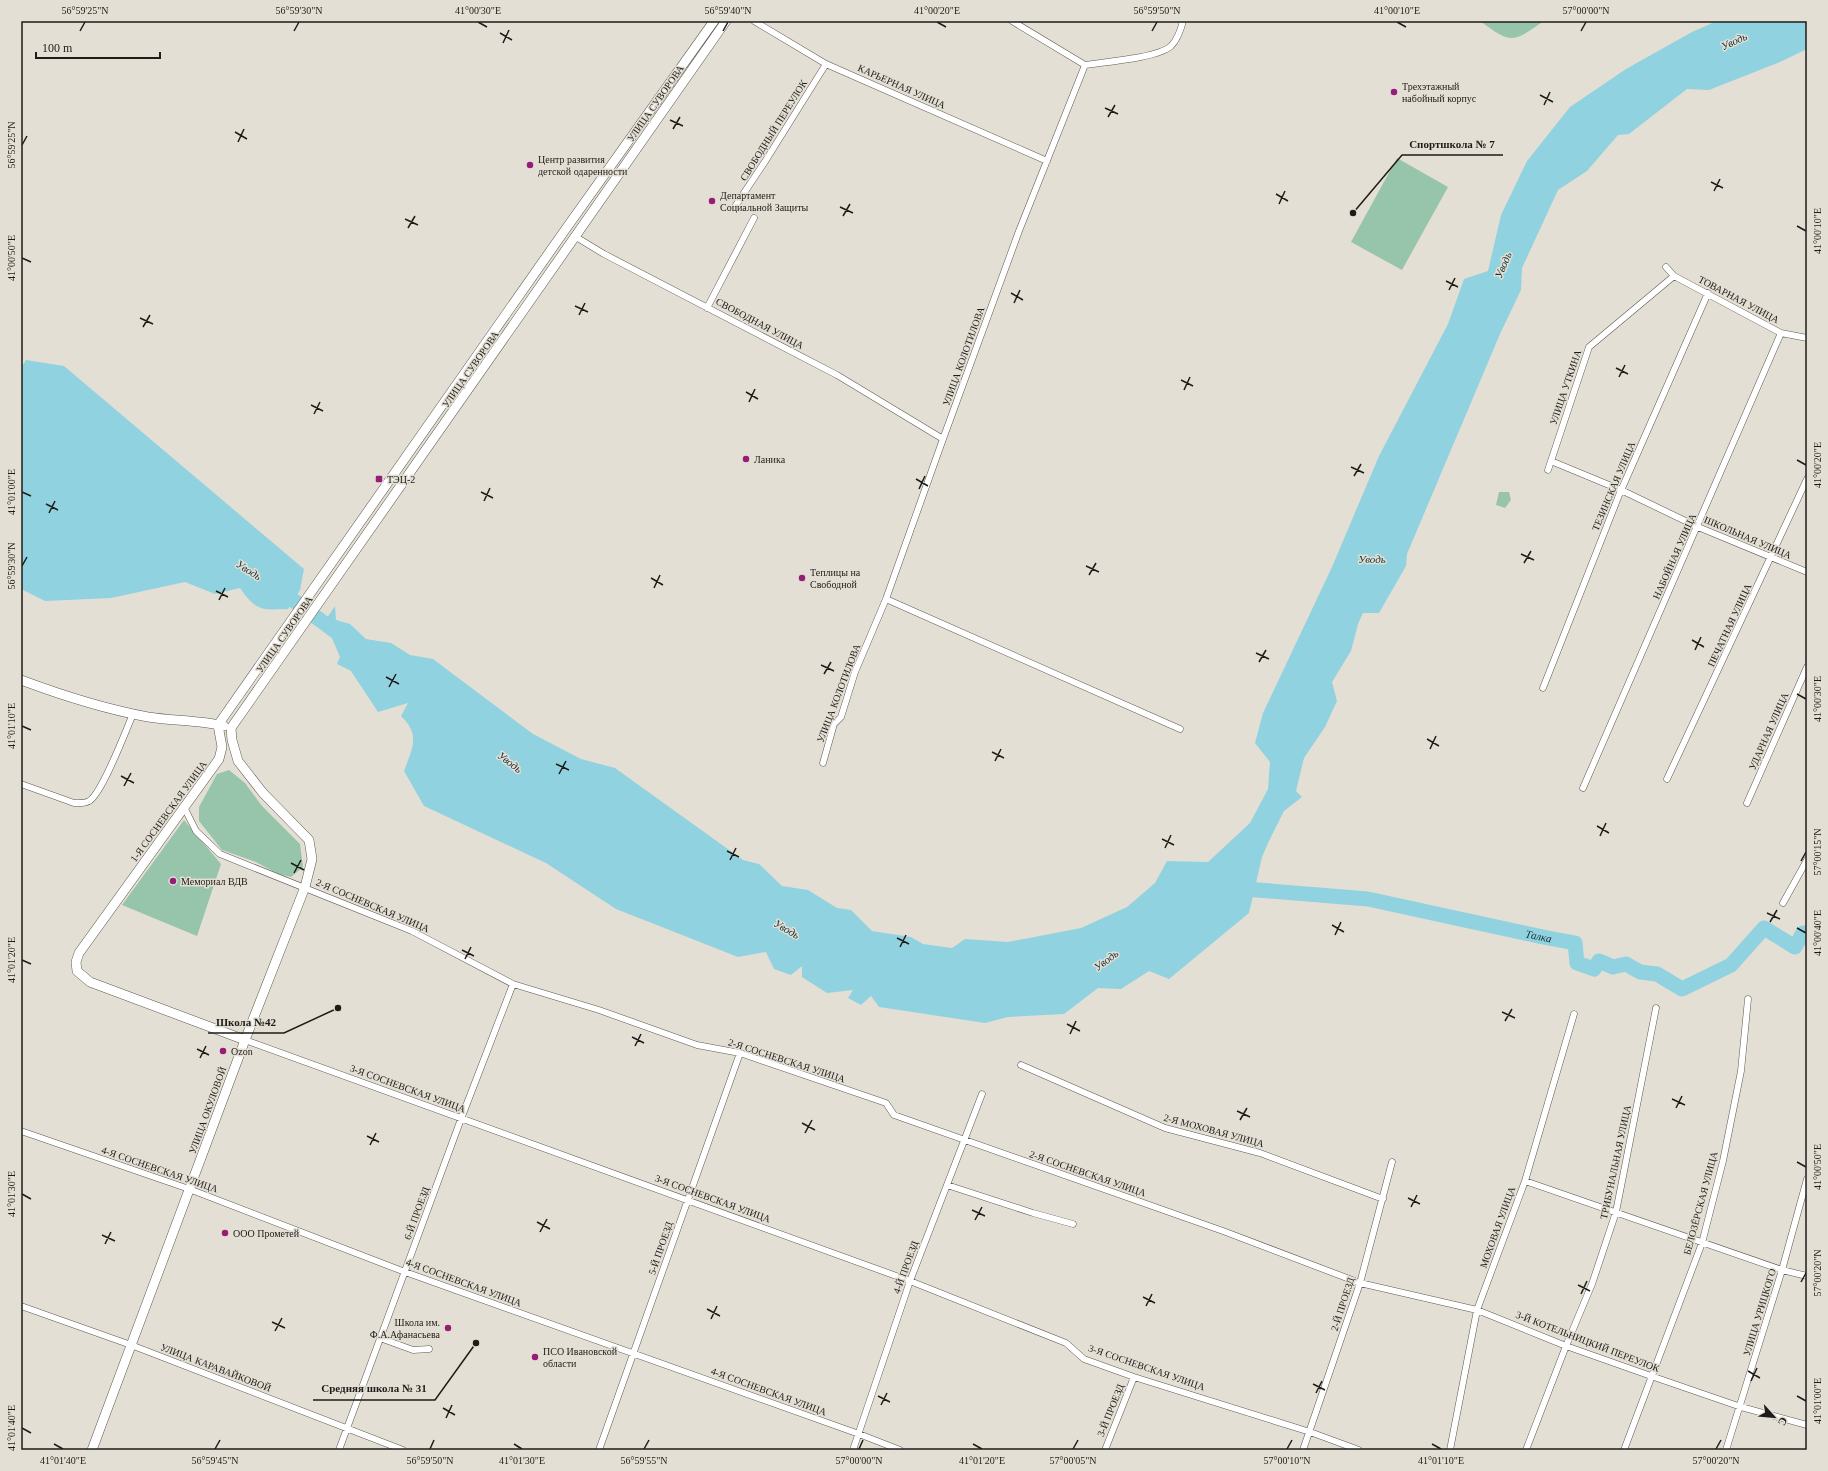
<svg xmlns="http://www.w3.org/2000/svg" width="1828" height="1471" viewBox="0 0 1828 1471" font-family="'Times New Roman',serif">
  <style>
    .green { fill: #97c5ab }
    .water { fill: #90d2e0 }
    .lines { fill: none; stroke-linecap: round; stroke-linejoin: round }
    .river { stroke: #90d2e0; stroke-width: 15 }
    .street-casing { stroke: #5d5950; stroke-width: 7 }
    .secondary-casing { stroke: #5d5950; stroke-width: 10 }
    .street { stroke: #fff; stroke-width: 6 }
    .secondary { stroke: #fff; stroke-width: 9 }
    .ticks { fill: none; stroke: #1e1c18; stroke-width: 1.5 }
    .poi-dot { fill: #951c77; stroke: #e4dfd4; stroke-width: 1.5 }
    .labels { text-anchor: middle; stroke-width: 3; stroke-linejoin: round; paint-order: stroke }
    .street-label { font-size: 10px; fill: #1e1c18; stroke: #e4dfd4 }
    .poi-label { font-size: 10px; fill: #1e1c18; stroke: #e4dfd4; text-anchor: start }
    .water-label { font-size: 11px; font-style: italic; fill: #123239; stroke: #e4dfd4 }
    .leader { fill: none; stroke: #1e1c18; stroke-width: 1.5 }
    .callout-dot { fill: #1e1c18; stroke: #e4dfd4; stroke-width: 1.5 }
    .callout-label { font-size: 11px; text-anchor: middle; font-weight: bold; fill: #1e1c18; stroke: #e4dfd4; stroke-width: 3; stroke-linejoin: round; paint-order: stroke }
    .neatline { fill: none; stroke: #1e1c18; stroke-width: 1.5 }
    .ticks-label { font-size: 10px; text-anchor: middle; fill: #1e1c18 }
  </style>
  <rect width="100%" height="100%" fill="#e4dfd4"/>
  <path class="green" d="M1480,21H1544C1513,42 1512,45 1480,21Z
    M1397,158L1448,187L1402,270L1351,242Z
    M1499,492H1509L1511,500L1505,508L1496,505Z
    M229,770L245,783L262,806L300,844L303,867L291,877L278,874L256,862L222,850L199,821V807L217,774Z
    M184,820L221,864L197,936L122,905Z"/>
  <path class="water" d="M1717,21H1807V49L1780,62L1709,90L1687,89L1629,134L1618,135L1587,171L1558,190L1522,268L1521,290L1500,334L1407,554L1406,566L1379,613H1363L1358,624L1351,651L1332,682L1337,701L1325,727L1304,758L1296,791L1302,797L1284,811L1268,843L1262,857L1249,913L1169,979L1149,971L1121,989L1098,988L1064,1014L1008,1017L985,1023L879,1007L871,996L861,1005L848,998L853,990L827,993L802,977V966L791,975L774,969L766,952L738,957L616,909L546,863L424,806L404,771C412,749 421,735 401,716L408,703L378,712L351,671L337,664L340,657L331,636L320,628L335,606L336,620L350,624L366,639L391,643L410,655L433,659L533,734L581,759L615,768L743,860L759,864L782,886L808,890L837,908L851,910L872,931L911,937L923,944L952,948L965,939L1008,942L1081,928L1127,907L1155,883L1167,861L1208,862L1250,823L1268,789L1270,762L1255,743L1263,713L1332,567L1379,456L1448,324L1464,279L1488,271L1501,215L1527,161L1570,107L1626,69L1692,32Z
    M26,360L64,366L304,569L300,590L288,609C261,610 256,611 240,588L215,594L185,582L111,598L45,601L21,589V368Z"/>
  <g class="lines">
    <g class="river">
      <path d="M278,589L339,634"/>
      <path id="s1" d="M1234,888L1368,899L1543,937L1575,943L1577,963L1594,969L1599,961L1613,967L1626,964L1640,972L1657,974L1682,989L1731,965L1764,928L1795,947L1803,933H1807"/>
    </g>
    <defs>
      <path id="street" d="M754,21L826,64L1047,161
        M1012,21L1085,65
        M736,205L766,160L826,64
        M576,237L604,254L837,375L943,439
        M1666,267L1674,276L1781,333L1807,338
        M707,308L754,218
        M1551,461L1621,490L1698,527L1807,572
        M1548,470L1589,347L1674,276
        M886,599L1180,729
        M1543,688L1619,495L1708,293
        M823,763L834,724L841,717L855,672L886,599L943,439L1019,231L1085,65C1104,62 1158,58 1171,46C1177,40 1181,29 1183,21
        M1667,779L1807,479
        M21,784L74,803C79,803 84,804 89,801C102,794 126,730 133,714
        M1583,788L1781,333
        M1747,803L1807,667
        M184,807L196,831L220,854L412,931L513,984L599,1010L697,1045L740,1053L886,1103L894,1115L1223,1231L1360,1283L1477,1310L1566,1346L1651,1376L1741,1407L1807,1425
        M1783,903L1807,860
        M245,1040L910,1281L1066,1343L1084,1359L1134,1377L1310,1432L1359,1450
        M1021,1065L1165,1128L1260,1153L1383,1199
        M21,1131L189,1189L405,1272L859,1434L900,1450
        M1525,1181L1782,1270L1807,1276
        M947,1185L1033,1213L1073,1224
        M21,1306L131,1345L403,1450
        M380,1338L413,1350L429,1349
        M339,1450L461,1119L513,984
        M599,1450L740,1053
        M853,1450L910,1281L982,1094
        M1105,1450L1134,1377
        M1303,1450L1360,1283L1392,1162
        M1450,1450L1477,1310L1525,1181L1574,1014
        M1526,1450L1566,1346L1592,1284L1616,1212L1656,1008
        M1624,1450L1702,1243L1723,1161L1741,1071L1748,999
        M1726,1450L1782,1270L1807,1179"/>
      <path id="secondary" d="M21,680C61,695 105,709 148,717C173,721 199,720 224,726
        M218,725L565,230L714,21
        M218,725L222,747L219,759L79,953L76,962L77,971L90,982L245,1040
        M231,728L726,21
        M92,1450L245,1040L305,887L312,859L309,840L263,793L238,761L232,740L231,728"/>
    </defs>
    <use href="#street" class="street-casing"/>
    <use href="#secondary" class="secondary-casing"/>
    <use href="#street" class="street"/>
    <use href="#secondary" class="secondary"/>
  </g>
  <path class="ticks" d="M478,22L487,27M937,22L946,27M1397,22L1406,27M80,31L85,22M294,31L299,22M723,31L728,22M1152,31L1157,22M1581,31L1586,22M500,33L512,40M503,43L509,30M1540,95L1553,102M1544,105L1550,92M1105,108L1118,114M1108,117L1115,105M670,120L683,126M673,129L680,117M235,132L247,139M238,142L244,129M22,145L27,136M1711,182L1723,188M1714,191L1720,179M1276,194L1288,201M1279,204L1285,191M840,207L853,213M843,216L850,204M405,219L418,225M1797,226L1806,231M408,228L415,216M22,258L31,262M1446,281L1458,287M1449,290L1455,278M1011,293L1023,300M1014,303L1020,290M575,306L588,312M579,315L585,303M140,318L153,324M143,327L150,315M1616,368L1628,374M1619,377L1625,365M1181,380L1193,386M1184,390L1190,377M746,392L758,399M749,402L755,389M311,405L323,411M314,414L320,402M1797,460L1806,465M1351,467L1364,473M1354,476L1361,464M916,479L928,486M919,489L925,476M22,492L31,496M481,492L493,498M484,501L490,488M46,504L58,510M49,513L55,501M1521,554L1534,560M1524,563L1531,551M22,566L27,557M1086,566L1099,572M1089,575L1096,563M651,578L663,585M654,588L660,575M216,591L228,597M219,600L225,588M1692,640L1704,647M1695,650L1701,637M1256,653L1269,659M1259,662L1266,650M821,665L834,671M824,674L831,662M386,677L399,684M389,687L396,674M1797,694L1806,699M22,726L31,730M1427,739L1439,746M1430,749L1436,736M992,752L1004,758M995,761L1001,749M556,764L569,770M559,774L566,761M121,776L134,783M124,786L131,773M1597,826L1609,833M1600,836L1606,823M1162,839L1174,845M1165,848L1171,835M727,851L739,857M730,860L736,848M1801,861L1806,852M291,863L304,870M294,873L301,860M1767,913L1780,919M1770,922L1777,910M1332,925L1344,932M1797,928L1806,933M1335,935L1341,922M897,938L909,944M900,947L906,935M462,950L474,956M465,959L471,947M22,960L31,964M1502,1012L1515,1018M1505,1021L1512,1009M1067,1024L1080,1031M1070,1034L1076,1021M632,1037L644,1043M635,1046L641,1034M197,1049L209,1055M200,1058L206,1046M1672,1099L1685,1105M1676,1108L1682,1096M1237,1111L1250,1117M1240,1120L1247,1108M802,1123L815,1130M805,1133L812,1120M367,1136L379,1142M370,1145L376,1133M1797,1162L1806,1167M22,1194L31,1199M1408,1198L1420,1204M1411,1207L1417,1195M972,1210L985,1216M975,1220L982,1207M537,1222L550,1229M540,1232L547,1219M102,1235L115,1241M105,1244L111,1232M1801,1282L1806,1273M1578,1285L1590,1291M1581,1294L1587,1281M1143,1297L1155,1303M1146,1306L1152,1294M707,1309L720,1316M711,1319L717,1306M272,1322L285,1328M275,1331L282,1318M1748,1371L1760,1378M1751,1381L1757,1368M1313,1384L1325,1390M1316,1393L1322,1381M878,1396L890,1402M1797,1396L1806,1401M881,1405L887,1393M443,1408L455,1415M446,1418L452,1405M22,1428L31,1433M54,1444L63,1449M514,1444L522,1449M973,1444L982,1449M1432,1444L1441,1449M215,1449L220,1440M430,1449L434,1440M644,1449L649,1440M859,1449L863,1440M1073,1449L1078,1440M1287,1449L1292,1440M1716,1449L1721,1440"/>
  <g class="poi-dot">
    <circle cx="1394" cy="92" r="4"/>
    <circle cx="530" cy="165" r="4"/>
    <circle cx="712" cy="201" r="4"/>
    <circle cx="746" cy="459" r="4"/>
    <rect x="375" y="475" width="8" height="8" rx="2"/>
    <circle cx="802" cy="578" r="4"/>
    <circle cx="173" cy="881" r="4"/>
    <circle cx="223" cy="1051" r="4"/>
    <circle cx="225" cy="1233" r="4"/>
    <circle cx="448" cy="1328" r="4"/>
    <circle cx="535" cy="1357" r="4"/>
  </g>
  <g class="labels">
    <g class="street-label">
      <text transform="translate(902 86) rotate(24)" y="4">КАРЬЕРНАЯ УЛИЦА</text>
      <text transform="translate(655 103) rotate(-55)" y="4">УЛИЦА СУВОРОВА</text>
      <text transform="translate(773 130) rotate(-58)" y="4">СВОБОДНЫЙ ПЕРЕУЛОК</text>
      <text transform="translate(1739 299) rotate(28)" y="4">ТОВАРНАЯ УЛИЦА</text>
      <text transform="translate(760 323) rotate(28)" y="4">СВОБОДНАЯ УЛИЦА</text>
      <text transform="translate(963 356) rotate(-70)" y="4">УЛИЦА КОЛОТИЛОВА</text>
      <text transform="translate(470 369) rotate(-55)" y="4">УЛИЦА СУВОРОВА</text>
      <text transform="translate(1565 387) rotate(-71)" y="4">УЛИЦА УТКИНА</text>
      <text transform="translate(1613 486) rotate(-67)" y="4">ТЕЗИНСКАЯ УЛИЦА</text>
      <text transform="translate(1748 537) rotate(23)" y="4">ШКОЛЬНАЯ УЛИЦА</text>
      <text transform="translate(1674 556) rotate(-66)" y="4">НАБОЙНАЯ УЛИЦА</text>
      <text transform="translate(1729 625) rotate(-65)" y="4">ПЕЧАТНАЯ УЛИЦА</text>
      <text transform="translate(284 634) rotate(-55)" y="4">УЛИЦА СУВОРОВА</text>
      <text transform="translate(838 693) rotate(-69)" y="4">УЛИЦА КОЛОТИЛОВА</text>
      <text transform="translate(1768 731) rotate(-66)" y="4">УДАРНАЯ УЛИЦА</text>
      <text transform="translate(168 811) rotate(-54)" y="4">1-Я СОСНЕВСКАЯ УЛИЦА</text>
      <text transform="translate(373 905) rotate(23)" y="4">2-Я СОСНЕВСКАЯ УЛИЦА</text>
      <text transform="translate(787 1060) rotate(18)" y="4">2-Я СОСНЕВСКАЯ УЛИЦА</text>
      <text transform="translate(408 1088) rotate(20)" y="4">3-Я СОСНЕВСКАЯ УЛИЦА</text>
      <text transform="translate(207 1110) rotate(-70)" y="4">УЛИЦА ОКУЛОВОЙ</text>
      <text transform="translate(1214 1130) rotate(15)" y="4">2-Я МОХОВАЯ УЛИЦА</text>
      <text transform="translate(1615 1162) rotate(-78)" y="4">ТРИБУНАЛЬНАЯ УЛИЦА</text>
      <text transform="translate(160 1169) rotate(19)" y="4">4-Я СОСНЕВСКАЯ УЛИЦА</text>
      <text transform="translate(1088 1173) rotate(19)" y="4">2-Я СОСНЕВСКАЯ УЛИЦА</text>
      <text transform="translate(713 1198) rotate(20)" y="4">3-Я СОСНЕВСКАЯ УЛИЦА</text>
      <text transform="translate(1700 1203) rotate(-75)" y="4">БЕЛОЗЁРСКАЯ УЛИЦА</text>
      <text transform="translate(416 1213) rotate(-70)" y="4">6-Й ПРОЕЗД</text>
      <text transform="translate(1497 1227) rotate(-70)" y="4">МОХОВАЯ УЛИЦА</text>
      <text transform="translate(660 1248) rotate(-71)" y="4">5-Й ПРОЕЗД</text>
      <text transform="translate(905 1267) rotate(-70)" y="4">4-Й ПРОЕЗД</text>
      <text transform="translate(464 1282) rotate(20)" y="4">4-Я СОСНЕВСКАЯ УЛИЦА</text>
      <text transform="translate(1342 1304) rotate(-72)" y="4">2-Й ПРОЕЗД</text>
      <text transform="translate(1759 1312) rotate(-73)" y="4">УЛИЦА УРИЦКОГО</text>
      <text transform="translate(1588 1341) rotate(21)" y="4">3-Й КОТЕЛЬНИЦКИЙ ПЕРЕУЛОК</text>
      <text transform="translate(216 1367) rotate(21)" y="4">УЛИЦА КАРАВАЙКОВОЙ</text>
      <text transform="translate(1147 1367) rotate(19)" y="4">3-Я СОСНЕВСКАЯ УЛИЦА</text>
      <text transform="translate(769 1391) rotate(20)" y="4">4-Я СОСНЕВСКАЯ УЛИЦА</text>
      <text transform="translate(1110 1410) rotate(-68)" y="4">3-Й ПРОЕЗД</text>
    </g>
    <g class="poi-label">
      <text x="1402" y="90">Трехэтажный<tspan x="1402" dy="12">набойный корпус</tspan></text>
      <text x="538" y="163">Центр развития<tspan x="538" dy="12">детской одаренности</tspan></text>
      <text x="720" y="199">Департамент<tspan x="720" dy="12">Социальной Защиты</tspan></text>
      <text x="754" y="463">Ланика</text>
      <text x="387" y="483">ТЭЦ-2</text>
      <text x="810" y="576">Теплицы на<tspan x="810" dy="12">Свободной</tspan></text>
      <text x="181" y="885">Мемориал ВДВ</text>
      <text x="231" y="1055">Ozon</text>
      <text x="233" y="1237">ООО Прометей</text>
      <text x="440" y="1326" text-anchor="end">Школа им.<tspan x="440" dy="12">Ф.А.Афанасьева</tspan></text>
      <text x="543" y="1355">ПСО Ивановской<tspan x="543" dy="12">области</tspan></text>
    </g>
    <g class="water-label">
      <text transform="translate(1734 41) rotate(-25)" y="4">Уводь</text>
      <text transform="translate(1503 265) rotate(-67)" y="4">Уводь</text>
      <text x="1372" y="563">Уводь</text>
      <text transform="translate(249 570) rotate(33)" y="4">Уводь</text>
      <text transform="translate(510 762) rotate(37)" y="4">Уводь</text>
      <text transform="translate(787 929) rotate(30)" y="4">Уводь</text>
      <text dy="4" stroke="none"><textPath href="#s1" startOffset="309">Талка</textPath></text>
      <text transform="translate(1106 960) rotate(-37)" y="4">Уводь</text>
    </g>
  </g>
  <path class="leader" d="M1353 213L1402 155H1503M338 1008L284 1033H208M476 1343L435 1400H313"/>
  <g class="callout-dot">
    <circle cx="1353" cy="213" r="4"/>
    <circle cx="338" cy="1008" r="4"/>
    <circle cx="476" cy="1343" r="4"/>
  </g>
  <g class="callout-label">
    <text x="1452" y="148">Спортшкола № 7</text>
    <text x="246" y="1026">Школа №42</text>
    <text x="374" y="1392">Средняя школа № 31</text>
  </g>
  <rect width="1828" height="1471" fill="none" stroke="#e4dfd4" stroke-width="44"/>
  <g transform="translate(1774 1417) rotate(117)" stroke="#e4dfd4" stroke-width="3" paint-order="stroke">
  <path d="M0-3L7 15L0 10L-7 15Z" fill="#1e1c18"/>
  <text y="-6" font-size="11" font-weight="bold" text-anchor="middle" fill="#1e1c18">С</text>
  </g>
  <path d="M36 52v6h124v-6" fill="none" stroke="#1e1c18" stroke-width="2"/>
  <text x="42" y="52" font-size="12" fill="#1e1c18" stroke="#e4dfd4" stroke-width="3" paint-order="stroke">100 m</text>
  <rect x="22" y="22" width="1784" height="1427" class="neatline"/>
  <g class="ticks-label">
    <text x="85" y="14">56°59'25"N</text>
    <text x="299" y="14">56°59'30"N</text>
    <text x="478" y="14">41°00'30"E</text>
    <text x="728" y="14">56°59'40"N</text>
    <text x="937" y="14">41°00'20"E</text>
    <text x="1157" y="14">56°59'50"N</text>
    <text x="1397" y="14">41°00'10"E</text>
    <text x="1586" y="14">57°00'00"N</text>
    <text transform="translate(11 145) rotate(-90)" y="4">56°59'25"N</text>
    <text transform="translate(1817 231) rotate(-90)" y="4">41°00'10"E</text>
    <text transform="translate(11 258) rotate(-90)" y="4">41°00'50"E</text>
    <text transform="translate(1817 465) rotate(-90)" y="4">41°00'20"E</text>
    <text transform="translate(11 492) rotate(-90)" y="4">41°01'00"E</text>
    <text transform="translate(11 566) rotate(-90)" y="4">56°59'30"N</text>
    <text transform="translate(1817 699) rotate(-90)" y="4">41°00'30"E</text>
    <text transform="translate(11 726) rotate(-90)" y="4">41°01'10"E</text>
    <text transform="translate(1817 852) rotate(-90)" y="4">57°00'15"N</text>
    <text transform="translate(1817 933) rotate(-90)" y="4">41°00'40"E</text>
    <text transform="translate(11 960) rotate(-90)" y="4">41°01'20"E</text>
    <text transform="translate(1817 1167) rotate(-90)" y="4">41°00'50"E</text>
    <text transform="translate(11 1194) rotate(-90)" y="4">41°01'30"E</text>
    <text transform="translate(1817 1273) rotate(-90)" y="4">57°00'20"N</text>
    <text transform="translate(1817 1401) rotate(-90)" y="4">41°01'00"E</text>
    <text transform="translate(11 1428) rotate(-90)" y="4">41°01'40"E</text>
    <text x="63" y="1464">41°01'40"E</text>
    <text x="215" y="1464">56°59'45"N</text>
    <text x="430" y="1464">56°59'50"N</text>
    <text x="522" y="1464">41°01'30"E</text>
    <text x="644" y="1464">56°59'55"N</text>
    <text x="859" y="1464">57°00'00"N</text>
    <text x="982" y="1464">41°01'20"E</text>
    <text x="1073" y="1464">57°00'05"N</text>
    <text x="1287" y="1464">57°00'10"N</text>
    <text x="1441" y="1464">41°01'10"E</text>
    <text x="1716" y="1464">57°00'20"N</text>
  </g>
</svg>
